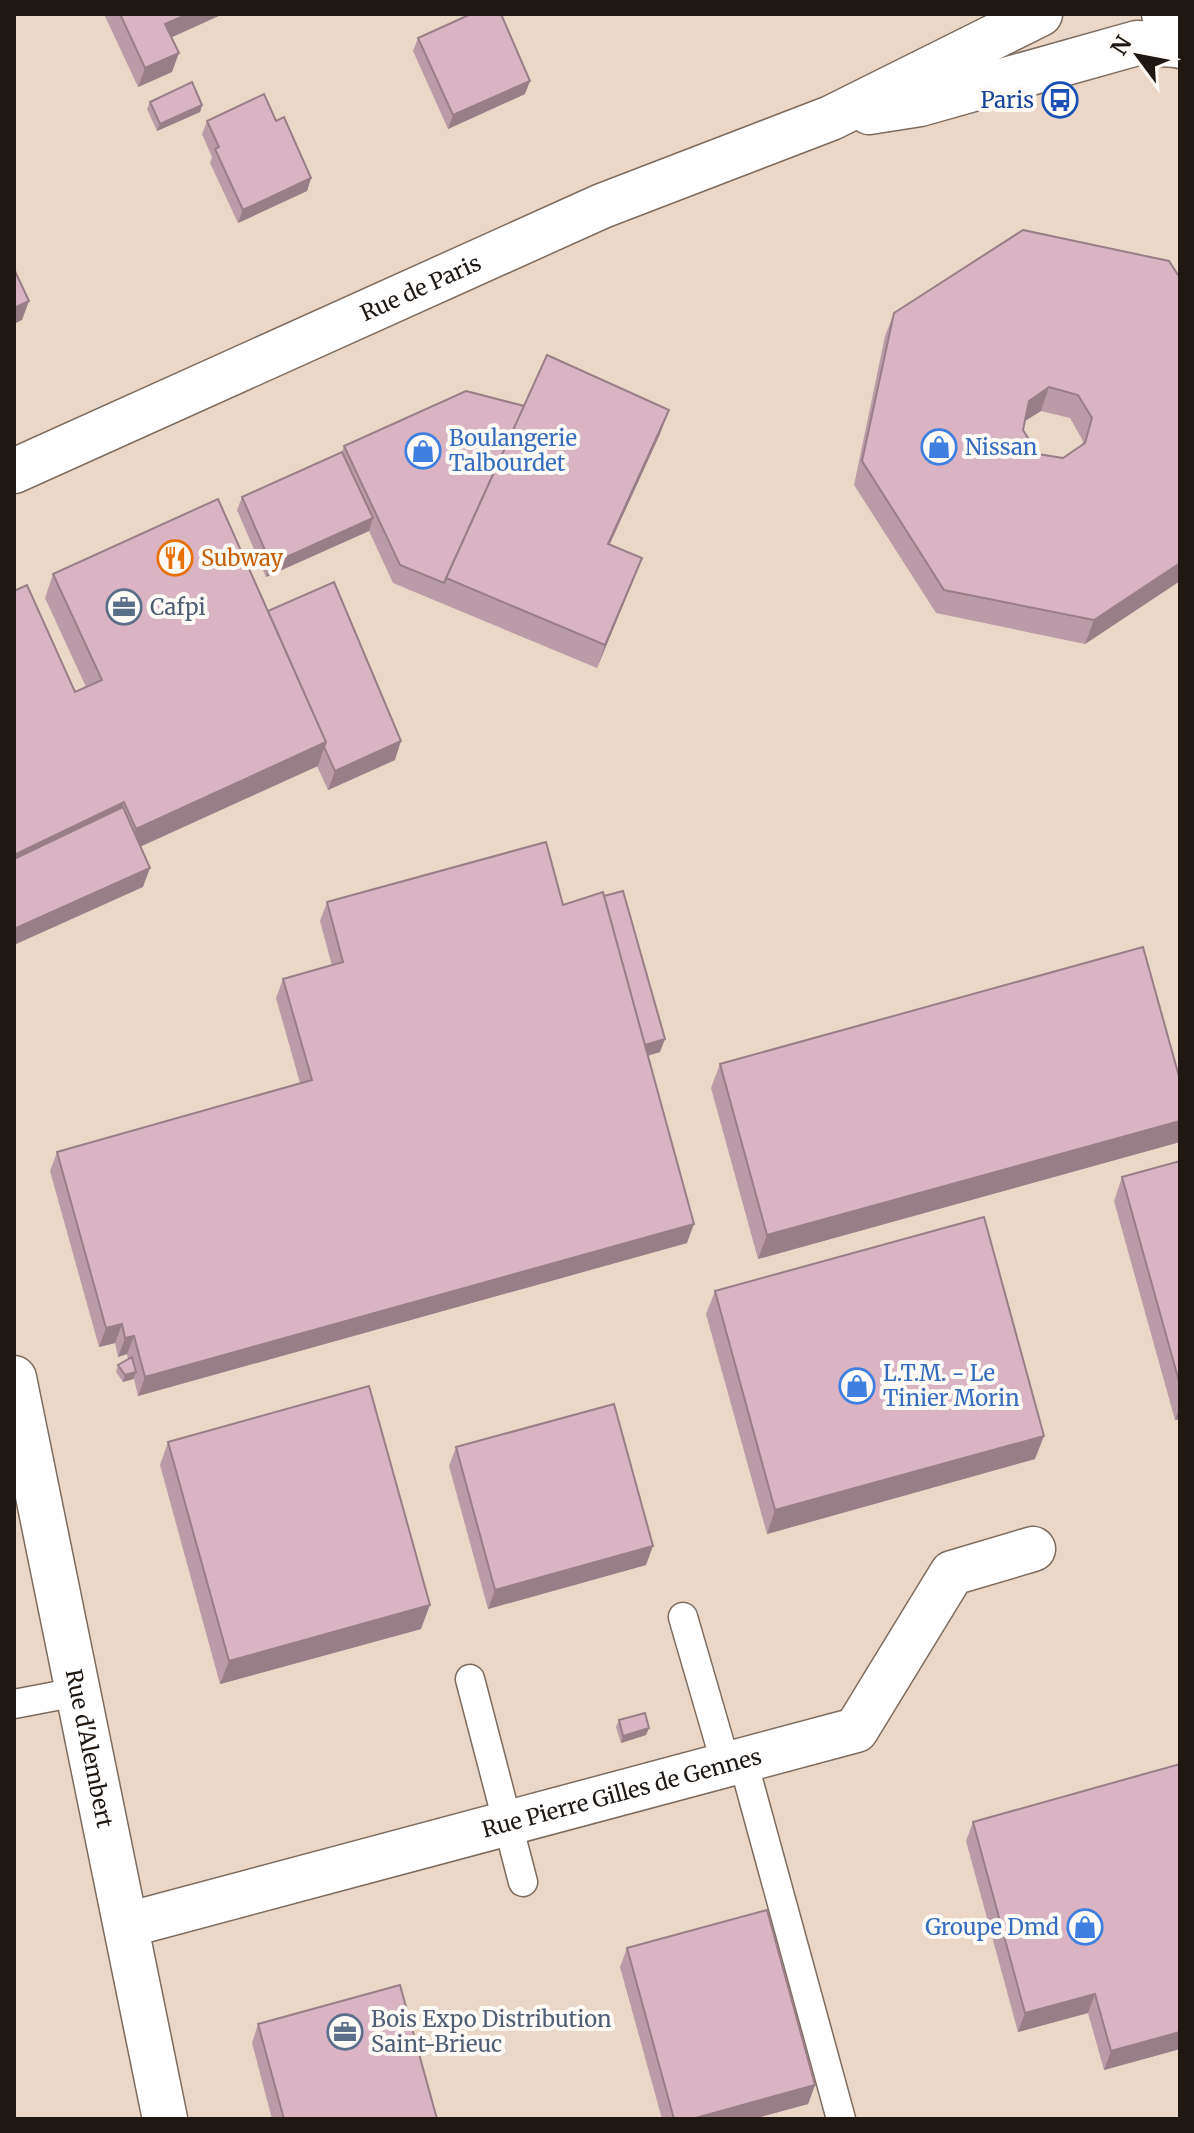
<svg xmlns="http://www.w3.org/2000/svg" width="1194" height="2133" viewBox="0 0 1194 2133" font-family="Merriweather,serif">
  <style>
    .industrial { fill: #ead7c8 }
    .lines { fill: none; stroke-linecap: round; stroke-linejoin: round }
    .service-casing { stroke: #7d6c5e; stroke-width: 31 }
    .minor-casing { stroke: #7d6c5e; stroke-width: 47 }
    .secondary-casing { stroke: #7d6c5e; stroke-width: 47 }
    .primary-casing { stroke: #7d6c5e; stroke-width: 47 }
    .service { stroke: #fff; stroke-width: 28 }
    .minor { stroke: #fff; stroke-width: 44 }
    .secondary { stroke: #fff; stroke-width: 44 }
    .primary { stroke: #fff; stroke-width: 44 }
    .wall { fill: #bb9ba8; fill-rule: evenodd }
    .shaded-wall { fill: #997e88 }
    .building { fill: #dab4c3; stroke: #997e88; stroke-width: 2; fill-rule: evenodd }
    .labels { text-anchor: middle; stroke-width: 8; stroke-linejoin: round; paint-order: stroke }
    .transit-label { font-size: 22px; fill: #164399; stroke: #fefaf6; text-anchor: end }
    .street-label { font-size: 22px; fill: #1e1712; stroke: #fefaf6 }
    .shop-label { font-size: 22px; fill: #366cbe; stroke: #fefaf6; text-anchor: start }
    .food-label { font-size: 22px; fill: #c56008; stroke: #fefaf6; text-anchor: start }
    .service-label { font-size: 22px; fill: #4e5e75; stroke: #fefaf6; text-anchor: start }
  </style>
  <rect width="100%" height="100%" fill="#fde9da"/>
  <path class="industrial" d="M14,14H1180V2119H14Z"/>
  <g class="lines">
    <defs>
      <path id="service" d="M683,1617L726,1765
        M470,1679L523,1882
        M14,1704L77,1692
        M743,1761L841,2119"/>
      <g id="minor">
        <path id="s1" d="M14,1378L165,2119"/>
        <path id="s2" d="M127,1925L856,1730L952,1573L1033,1549"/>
      </g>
      <g id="secondary">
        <path d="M869,112L920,104L1137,43L1179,45"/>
        <path id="s3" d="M14,471L602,206L831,118L1040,14"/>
      </g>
      <path id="primary" d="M1164,14L1180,46"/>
    </defs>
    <use href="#service" class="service-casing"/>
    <use href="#minor" class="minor-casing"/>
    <use href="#secondary" class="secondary-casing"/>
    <use href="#primary" class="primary-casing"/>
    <use href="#service" class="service"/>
    <use href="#minor" class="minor"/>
    <use href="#secondary" class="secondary"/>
    <use href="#primary" class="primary"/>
  </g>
  <path class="wall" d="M104,14H223L172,37V72L138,87Z
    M418,38L525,94L448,129L413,51Z
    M150,102L202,105L200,112L157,131L147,109Z
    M207,121H276L311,178L307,191L238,223L210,163L212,157L202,134Z
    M1180,278V581L1085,644L936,613L854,485L885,336L894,313ZM1041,411L1070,418L1083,441L1082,445L1063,458L1038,454L1023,430L1025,421Z
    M524,406L660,434L610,544L633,581L597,668L393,583L369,531L266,577L237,510L242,497L342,452L344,446Z
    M53,574L268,611L395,760L328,790L317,766L140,847L143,887L75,692L86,687L45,598Z
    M327,902L563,905L660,1052L648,1056L687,1243L138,1396L134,1379L123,1382L116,1372L118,1365L128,1360L127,1354L118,1357L115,1343L99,1347L50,1171L57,1152L300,1083L276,998L283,979L332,966L320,921Z
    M720,1064L1180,1121V1142L758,1259L711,1088Z
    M1180,1161V1419L1175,1420L1114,1201L1122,1177Z
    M715,1291L1035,1459L767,1534L706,1314Z
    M168,1442L421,1629L220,1684L160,1465Z
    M456,1447L646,1565L488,1609L449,1466Z
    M619,1720L649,1728L646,1735L621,1743L616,1727Z
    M973,1822L1180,2049L1104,2070L1088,2013L1018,2032L966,1841Z
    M627,1948L815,2085L808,2104L753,2119H662L620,1967Z
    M258,2024L437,2119H272L252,2043Z"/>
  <path class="shaded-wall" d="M188,14H223L159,43L165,24Z
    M179,53L172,72L138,87L145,68Z
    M530,81L525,94L448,129L453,115Z
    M202,105L200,112L157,131L160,124Z
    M311,178L307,191L238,223L243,210Z
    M29,301L22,320L14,324V308Z
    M1049,387L1041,411L1020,424L1029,401Z
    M669,410L660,434L599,567L608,544Z
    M373,518L369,531L266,577L271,564Z
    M642,558L633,581L597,668L605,645Z
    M1180,563V581L1085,644L1094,620Z
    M401,741L395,760L328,790L335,771Z
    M326,742L318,766L128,852L136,829Z
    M124,802L116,826L14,874V855Z
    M150,868L143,887L14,945V929Z
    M665,1039L660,1052L638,1058L643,1045Z
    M1180,1121V1142L758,1259L767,1235Z
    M694,1224L687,1243L138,1396L145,1377Z
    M122,1324L115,1343L99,1347L106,1328Z
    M134,1336L127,1354L118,1357L125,1338Z
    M136,1372L133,1379L123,1382L125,1375Z
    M1180,1406V1419L1175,1420Z
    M1044,1436L1035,1459L767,1534L775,1510Z
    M653,1546L646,1565L488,1609L495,1590Z
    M430,1605L421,1629L220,1684L229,1661Z
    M649,1728L646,1735L621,1743L623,1736Z
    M1095,1994L1088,2013L1018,2032L1025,2013Z
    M1180,2032V2049L1104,2070L1111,2051Z
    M815,2085L808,2104L753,2119H692Z"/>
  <path class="building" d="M120,14H188L165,24L179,53L145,68Z
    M471,14H501L530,81L453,115L418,38Z
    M192,82L202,105L160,124L150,102Z
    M264,94L276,121L284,117L311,178L243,210L215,149L219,147L207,121Z
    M1023,230L1169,261L1180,278V563L1094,620L944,590L862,461L894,313ZM1049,387L1078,395L1092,418L1085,443L1063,458L1038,454L1023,430L1029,401Z
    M14,269L29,301L14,308Z
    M547,355L669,410L608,544L642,558L605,645L446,578Z
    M466,391L524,406L444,583L400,565L344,446Z
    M342,452L373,518L271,564L242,497Z
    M218,499L326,742L136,829L124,802L14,855V591L27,585L75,692L102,680L53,574Z
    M334,582L401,741L335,771L324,747L326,742L268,611Z
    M123,807L150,868L14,929V859Z
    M546,842L563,905L603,892L694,1224L145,1377L134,1336L125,1338L122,1324L106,1328L57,1152L312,1080L283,979L343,962L327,902Z
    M623,891L665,1039L645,1045L604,896Z
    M1143,947L1180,1080V1121L767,1235L720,1064Z
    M1180,1161V1385L1122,1177Z
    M984,1217L1044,1436L775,1510L715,1291Z
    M132,1357L136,1372L125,1375L118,1365Z
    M369,1386L430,1605L229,1661L168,1442Z
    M614,1404L653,1546L495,1590L456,1447Z
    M645,1713L649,1728L623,1736L619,1720Z
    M1180,1764V2032L1111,2051L1095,1994L1025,2013L973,1822Z
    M767,1910L815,2085L692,2119H674L627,1948Z
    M400,1985L437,2119H284L258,2024Z"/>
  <defs>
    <symbol id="bus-ring" viewBox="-11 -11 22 22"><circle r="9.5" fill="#fefaf6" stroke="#1a4fb4" stroke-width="1.5"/><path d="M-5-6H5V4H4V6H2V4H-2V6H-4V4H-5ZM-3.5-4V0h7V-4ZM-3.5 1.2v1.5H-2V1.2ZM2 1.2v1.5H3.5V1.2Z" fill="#1a4fb4"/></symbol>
    <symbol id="shop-ring" viewBox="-11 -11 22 22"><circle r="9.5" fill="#fefaf6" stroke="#3f7fe0" stroke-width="1.5"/><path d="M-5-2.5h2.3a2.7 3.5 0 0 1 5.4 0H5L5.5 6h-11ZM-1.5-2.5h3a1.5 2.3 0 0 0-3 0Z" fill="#3f7fe0"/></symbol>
    <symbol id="restaurant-ring" viewBox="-11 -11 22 22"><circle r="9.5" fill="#fefaf6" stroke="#e8710a" stroke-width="1.5"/><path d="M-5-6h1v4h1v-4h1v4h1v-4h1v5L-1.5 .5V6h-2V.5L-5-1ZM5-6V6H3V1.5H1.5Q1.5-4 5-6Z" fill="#e8710a"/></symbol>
    <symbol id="office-ring" viewBox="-11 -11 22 22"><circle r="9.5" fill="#fefaf6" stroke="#5c6f8a" stroke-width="1.5"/><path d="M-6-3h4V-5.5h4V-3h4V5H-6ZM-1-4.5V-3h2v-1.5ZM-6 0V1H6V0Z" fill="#5c6f8a"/></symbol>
  </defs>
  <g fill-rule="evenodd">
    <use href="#bus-ring" x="1040" y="80" width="40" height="40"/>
    <use href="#shop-ring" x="919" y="427" width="40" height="40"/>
    <use href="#shop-ring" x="403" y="431" width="40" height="40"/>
    <use href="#restaurant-ring" x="155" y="538" width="40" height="40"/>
    <use href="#office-ring" x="104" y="587" width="40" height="40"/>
    <use href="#shop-ring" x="837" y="1366" width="40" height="40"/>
    <use href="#shop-ring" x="1065" y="1907" width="40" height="40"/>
    <use href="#office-ring" x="325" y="2012" width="40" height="40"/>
  </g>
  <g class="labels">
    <g class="transit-label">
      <text x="1034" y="108">Paris</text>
    </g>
    <g class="street-label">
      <text dy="8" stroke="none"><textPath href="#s3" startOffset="446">Rue de Paris</textPath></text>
      <text dy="8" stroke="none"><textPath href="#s1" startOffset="378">Rue d'Alembert</textPath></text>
      <text dy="8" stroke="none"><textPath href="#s2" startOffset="512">Rue Pierre Gilles de Gennes</textPath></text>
    </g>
    <g class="shop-label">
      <text x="449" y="446">Boulangerie<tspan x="449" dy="25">Talbourdet</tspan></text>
      <text x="965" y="455">Nissan</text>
      <text x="883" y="1381">L.T.M. - Le<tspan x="883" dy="25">Tinier Morin</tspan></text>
      <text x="1059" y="1935" text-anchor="end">Groupe Dmd</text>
    </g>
    <g class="food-label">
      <text x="201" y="566">Subway</text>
    </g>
    <g class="service-label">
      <text x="150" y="615">Cafpi</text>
      <text x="371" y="2027">Bois Expo Distribution<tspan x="371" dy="25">Saint-Brieuc</tspan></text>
    </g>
  </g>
  <rect width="1194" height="2133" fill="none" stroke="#1e1712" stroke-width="32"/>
  <g transform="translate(1138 56) rotate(302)" stroke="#fefaf6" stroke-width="6" paint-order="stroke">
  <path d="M0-6L14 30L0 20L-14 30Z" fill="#1e1712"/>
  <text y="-12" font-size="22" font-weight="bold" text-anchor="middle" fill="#1e1712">N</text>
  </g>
</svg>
